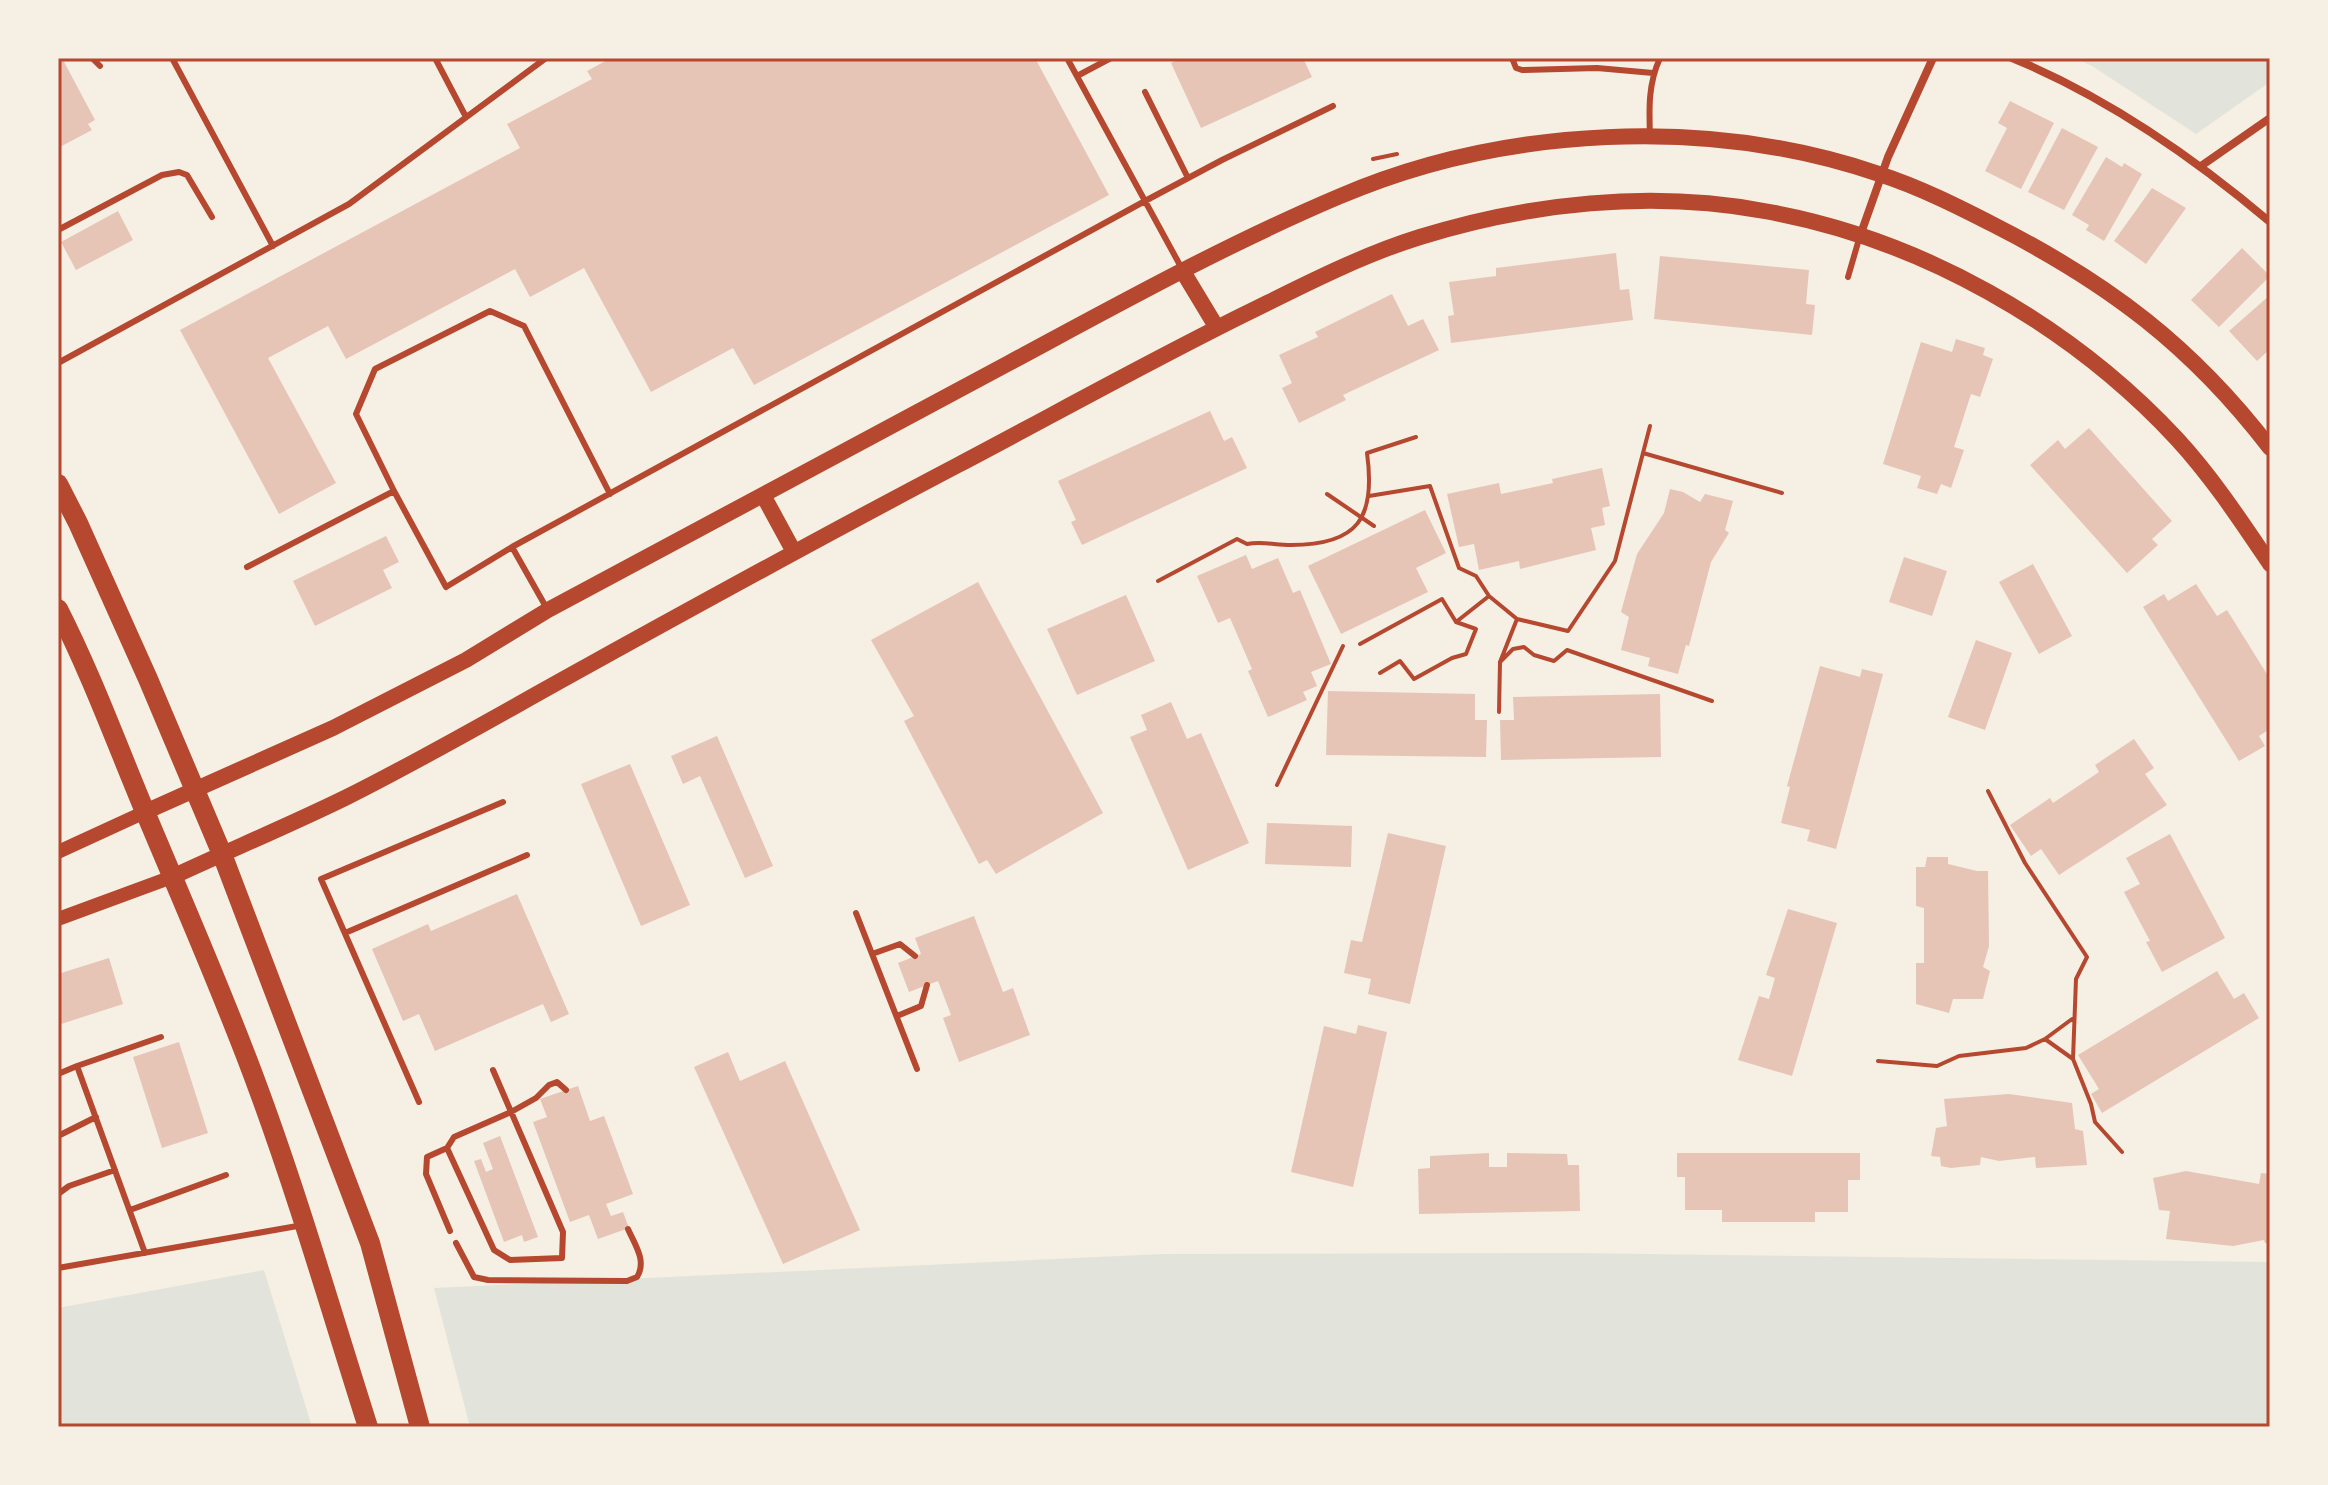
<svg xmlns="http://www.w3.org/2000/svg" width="2328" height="1485" viewBox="0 0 2328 1485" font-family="'Fira Sans',sans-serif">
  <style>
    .green { fill: #e2e4dc }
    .building { fill: #e6c5b7 }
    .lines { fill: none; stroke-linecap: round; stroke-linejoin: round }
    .path { stroke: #b5482f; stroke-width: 4 }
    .service { stroke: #b5482f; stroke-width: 6 }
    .minor { stroke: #b5482f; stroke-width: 8 }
    .tertiary { stroke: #b5482f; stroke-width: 14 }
    .secondary { stroke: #b5482f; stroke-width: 16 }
    .primary { stroke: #b5482f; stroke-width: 20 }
    .neatline { fill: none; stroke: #b5482f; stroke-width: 3 }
  </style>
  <rect width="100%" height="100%" fill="#f6efe4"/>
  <path class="green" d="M2075,58H2270V82L2196,134L2092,66Z
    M1575,1253L2270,1262V1427H470L434,1288L1162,1254Z
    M264,1270L312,1427H58V1308Z"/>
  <path class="building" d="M58,58H62L95,120L88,124L92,130L58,148Z
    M611,58H1035L1109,195L754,385L733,348L651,392L584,268L530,297L515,269L346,359L328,326L268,358L336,483L279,514L180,330L520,148L507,124L592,79L587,71Z
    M1182,58H1303L1312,77L1201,128L1171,63Z
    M2010,101L2054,123L2021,189L1985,171L2007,128L1998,123Z
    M2062,128L2098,147L2064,210L2028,192Z
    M2106,157L2122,167L2124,163L2142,174L2104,241L2086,230L2089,225L2072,215Z
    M2152,188L2186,208L2146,264L2114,241Z
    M118,211L133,240L76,270L61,242Z
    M2242,248L2270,276L2219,327L2191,300Z
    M1616,253L1620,290L1629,289L1633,320L1451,343L1448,316L1454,315L1449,282L1496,276V268Z
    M1660,256L1809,270L1806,304L1815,305L1812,335L1654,319Z
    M1392,294L1408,326L1423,319L1439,350L1343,395L1346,400L1299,423L1282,388L1292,383L1279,355L1318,337L1315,332Z
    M2270,295V349L2257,361L2229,331Z
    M1956,339L1985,348L1983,355L1993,359L1980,397L1971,394L1954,447L1964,450L1951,488L1941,484L1937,494L1917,488L1921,476L1883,464L1921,342L1952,352Z
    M1210,411L1224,441L1232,437L1247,468L1082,545L1071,522L1076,520L1058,481Z
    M2089,428L2172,521L2152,539L2158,545L2127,573L2030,465L2058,440L2065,449Z
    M1602,468L1610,506L1602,508L1605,525L1591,528L1596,550L1520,569L1519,561L1479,570L1474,544L1459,547L1447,494L1499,483L1501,494L1553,483L1552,479Z
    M1670,489L1683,492L1700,502L1705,494L1733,501L1725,530L1729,533L1711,562L1689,646L1686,645L1678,674L1648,666L1650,658L1621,650L1629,617L1621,612L1637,554L1664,513Z
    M1425,510L1446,553L1416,568L1428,592L1341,634L1308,566Z
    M386,536L399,562L383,570L392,588L315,626L293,581Z
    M1246,555L1252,569L1278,558L1293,593L1300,590L1331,664L1311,672L1317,686L1303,692L1307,700L1268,717L1248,671L1252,669L1230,618L1218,623L1197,576Z
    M1904,557L1947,571L1932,616L1889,602Z
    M2033,564L2072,636L2039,654L1999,582Z
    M978,582L1103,813L996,874L987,860L979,864L904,721L914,716L871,640Z
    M2196,584L2217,616L2227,610L2270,679V689L2267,690L2270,695V729L2259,736L2265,746L2239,761L2143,607L2164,594L2168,601Z
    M1126,595L1155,661L1077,695L1047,629Z
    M1976,640L2012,653L1985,730L1948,717Z
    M1820,666L1860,677L1862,669L1883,674L1836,849L1807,841L1810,830L1781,823L1790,787L1787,786Z
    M1328,691L1475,694V720H1487L1486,757L1326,755Z
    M1660,694L1661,757L1501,760L1500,720H1514L1513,697Z
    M1171,702L1187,739L1201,733L1249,843L1188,870L1130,737L1147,730L1141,715Z
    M717,736L773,866L745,878L700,776L683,784L671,756Z
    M2134,739L2154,768L2145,774L2167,805L2059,875L2041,849L2031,856L2010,825L2050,798L2053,803L2099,772L2095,765Z
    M630,764L690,905L641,926L581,784Z
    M1267,823L1352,826L1351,867L1265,864Z
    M1388,833L1446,846L1410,1004L1368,994L1371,979L1344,973L1351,940L1362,942Z
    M2170,834L2225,938L2162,972L2146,942L2150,941L2124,892L2140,884L2126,858Z
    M1927,857H1948V864L1977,871H1988L1989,946L1983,967L1990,971L1983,999H1953L1949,1013L1916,1004V963H1924V908L1916,906V867H1925Z
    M517,894L569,1014L551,1022L543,1004L435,1051L419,1014L403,1021L372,949L428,924L431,931Z
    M1788,909L1837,923L1792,1076L1738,1060L1759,996L1769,999L1775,978L1766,975Z
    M974,916L1003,992L1013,988L1030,1035L959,1062L943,1018L951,1015L938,981L909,992L898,963L921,954L915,938Z
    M109,958L123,1004L58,1025V974Z
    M2217,971L2234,999L2244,993L2259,1018L2102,1113L2091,1094L2099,1089L2078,1055Z
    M1358,1025L1387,1032L1353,1187L1291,1172L1324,1026L1356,1034Z
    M179,1042L208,1133L162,1148L133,1057Z
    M728,1052L740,1081L785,1061L860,1230L783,1264L694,1067Z
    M578,1086L590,1121L604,1116L633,1194L606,1204L611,1216L623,1212L629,1228L598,1239L589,1215L570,1222L533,1122L547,1117L540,1099Z
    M2009,1094L2072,1103L2075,1129L2083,1131L2087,1165L2036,1168L2035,1157L1999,1161L1981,1157L1980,1165L1951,1168L1941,1166L1940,1157L1931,1156L1936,1128L1947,1126L1944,1099Z
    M500,1136L538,1237L524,1242L522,1235L504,1242L474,1161L481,1159L486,1172L493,1169L483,1143Z
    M1489,1153V1167H1507V1153L1567,1154L1568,1165H1579L1580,1211L1419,1214L1418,1169L1430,1168V1156Z
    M1677,1153H1860V1180H1848V1212H1815V1222H1722V1210H1685V1177H1677Z
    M2186,1171L2259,1184L2261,1173L2270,1174V1244L2265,1243L2264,1240L2233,1246L2166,1239L2170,1211L2159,1210L2153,1178Z"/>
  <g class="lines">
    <path class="path" d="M1373,159L1397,154
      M1643,453L1782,493
      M1327,494L1374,526
      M1158,581L1237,539L1247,544C1262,541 1275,545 1291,545C1358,545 1376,518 1367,453L1416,437
      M1489,596L1517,619L1568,631L1615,561L1650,426
      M1360,644L1442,599L1456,622L1489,596L1476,576L1459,568L1430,486L1369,496
      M1500,662L1513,649L1524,647L1534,655L1554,661L1567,650L1712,701
      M1380,673L1400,661L1414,679L1452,658L1466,654L1476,629L1456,622
      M1499,712L1500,662L1517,619
      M1277,785L1343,646
      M1988,791L2025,863L2087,957L2076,979L2073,1059L2091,1104L2095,1122L2122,1152
      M2045,1039L2073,1059
      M1878,1061L1937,1066L1959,1056L2026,1048L2045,1039L2072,1019"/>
    <path class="service" d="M92,58L100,66
      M172,58L273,246
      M435,58L466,117
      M1067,58L1181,267
      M1512,58L1516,68L1522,70L1597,68L1653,73
      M1077,76L1111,58
      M1145,92L1188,178
      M1650,137C1649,109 1648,84 1660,58
      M58,230L162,175L179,172L187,175L212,217
      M1848,277L1859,239
      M58,363L349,204L546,58
      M394,491L446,587L512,547L1145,201L1222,160L1333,106
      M512,547L546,607
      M247,567L394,491L356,414L375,369L490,311L524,326L610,494
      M856,913L917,1069
      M345,933L527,855
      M872,954L900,944L915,956
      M897,1016L921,1006L927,985
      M77,1066L161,1037
      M493,1070L563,1232L562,1258L510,1260L494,1250L447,1148L454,1137L511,1112L536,1098L549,1085L557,1082L566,1090
      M58,1074L77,1066L145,1253
      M419,1102L321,879L503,802
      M58,1136L96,1117
      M447,1148L427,1157L426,1174L450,1231
      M58,1194L69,1186L115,1170
      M130,1210L226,1175
      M456,1243L474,1277L488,1280L627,1281L637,1277C647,1261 635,1245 628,1229
      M58,1268L303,1225"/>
    <path class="minor" d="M2012,58C2107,97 2192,156 2270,222
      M2201,166L2270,118
      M1860,236L1888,157L1933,58"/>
    <path class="tertiary" d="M58,852L145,812
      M58,919L172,877"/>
    <path class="secondary" d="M1182,270L1217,328
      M763,495L794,552
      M145,812L333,728L466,660L548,610C702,528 855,445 1009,363C1117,305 1225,245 1338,197C1503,126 1709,116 1879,174C1919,187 1957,206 1994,225C2108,283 2192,346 2270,448
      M172,877C230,850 290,825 347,797C429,756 509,709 589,665C712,597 834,530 958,465C1053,415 1148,362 1245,314C1302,286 1359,256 1420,237C1529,203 1651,190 1764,211C1919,238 2070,324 2177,439C2212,477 2241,521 2270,564"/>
    <path class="primary" d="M58,484L78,523L148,679L222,854L370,1243L420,1427
      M58,609C92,676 117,745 146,814C184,905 224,995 258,1088C299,1199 332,1314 368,1427"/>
  </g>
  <rect width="2328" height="1485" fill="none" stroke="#f6efe4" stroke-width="120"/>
  <rect x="60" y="60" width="2208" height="1365" class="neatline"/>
</svg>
